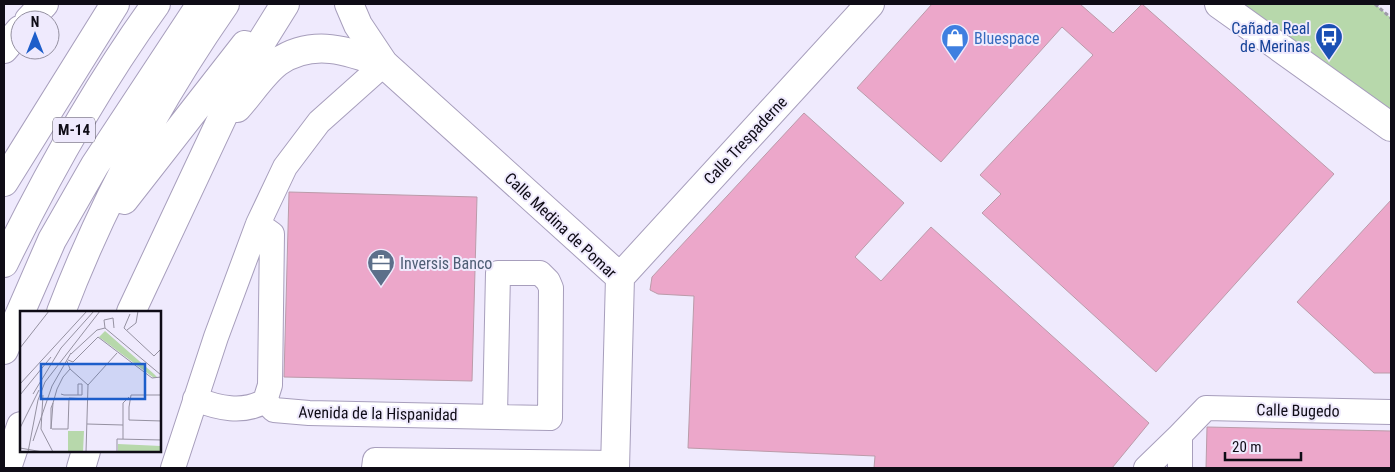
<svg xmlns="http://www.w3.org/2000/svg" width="1395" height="472" viewBox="0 0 1395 472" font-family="'Roboto Condensed',sans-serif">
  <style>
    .green { fill: #b7d8ab }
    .building { fill: #eca7ca; stroke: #bb9baa }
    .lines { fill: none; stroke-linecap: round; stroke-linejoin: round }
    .minor-casing { stroke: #a79ebc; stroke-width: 26 }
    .tertiary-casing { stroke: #a79ebc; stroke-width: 30 }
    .motorway-casing { stroke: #a79ebc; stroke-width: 30 }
    .path { stroke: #9e9aaa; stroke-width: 3; stroke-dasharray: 4 2.5; stroke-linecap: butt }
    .minor { stroke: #fff; stroke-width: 24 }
    .tertiary { stroke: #fff; stroke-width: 28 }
    .motorway { stroke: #fff; stroke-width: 28 }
    .labels { text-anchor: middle; stroke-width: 4; stroke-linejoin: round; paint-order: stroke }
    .shield { fill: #efeafd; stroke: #524f5b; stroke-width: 1 }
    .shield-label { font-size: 15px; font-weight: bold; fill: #0f0c16 }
    .transit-label { font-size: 16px; fill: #164399; stroke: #efeafd; text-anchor: end }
    .shop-label { font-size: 16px; fill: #366cbe; stroke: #efeafd; text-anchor: start }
    .street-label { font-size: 16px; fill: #0f0c16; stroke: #efeafd }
    .service-label { font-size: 16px; fill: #4e5e75; stroke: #efeafd; text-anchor: start }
    .inset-road { fill: none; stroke: #9591a1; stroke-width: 1 }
    .view { fill: #1d5eca; fill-opacity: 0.15; stroke: #1d5eca; stroke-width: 2.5 }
    .inset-edge { fill: none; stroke: #0f0c16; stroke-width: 2.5 }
  </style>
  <rect width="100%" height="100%" fill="#efeafd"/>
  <path class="green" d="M1241,4H1375L1391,18V111Z"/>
  <path class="building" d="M932,4H1080L1113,33L1142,4L1334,174L1156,372L982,213L1001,194L980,175L1093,55L1062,27L941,162L857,88Z
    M804,113L904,203L855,257L881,281L931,227L1149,423L1112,468H874L875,456L688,448L694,296L658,294L650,290L652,277Z
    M289,192L477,197L472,381L284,377Z
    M1391,200V373H1374L1297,302Z
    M1207,427L1391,431V468H1206Z"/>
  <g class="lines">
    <defs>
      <path id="minor" d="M195,399C218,408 243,414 265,401L270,385L272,234L258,224
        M265,401L274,410L309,413L550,418L551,288L548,281L540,273H498L495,415
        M173,468L216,337L258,224L285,167L319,122L384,64
        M374,468L375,460L616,463
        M1146,468L1180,435
        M1180,468V435L1206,408L1391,412"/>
      <path id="tertiary" d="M349,4L358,25L384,64L620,277L615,468
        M1219,4L1391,127
        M620,277L870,4"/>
      <path id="motorway" d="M29,20L44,4
        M4,49L20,30
        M237,108C250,94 263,73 278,62C313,38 349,51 384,64
        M4,182L115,4
        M124,200L245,45
        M4,263C49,171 96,87 156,4
        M61,312C102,204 159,99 225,4
        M131,312L247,65L285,4
        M4,350L52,240L95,165L201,4
        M7,468L21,426
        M81,468L86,451"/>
    </defs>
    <use href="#minor" class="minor-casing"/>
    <use href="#tertiary" class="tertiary-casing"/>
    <use href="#motorway" class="motorway-casing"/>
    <path class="path" d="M1375,4L1391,18"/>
    <use href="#minor" class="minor"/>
    <use href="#tertiary" class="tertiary"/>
    <use href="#motorway" class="motorway"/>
  </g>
  <defs>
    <symbol id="bus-pin" viewBox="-11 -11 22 30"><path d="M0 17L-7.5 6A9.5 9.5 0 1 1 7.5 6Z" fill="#1a4fb4" stroke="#efeafd"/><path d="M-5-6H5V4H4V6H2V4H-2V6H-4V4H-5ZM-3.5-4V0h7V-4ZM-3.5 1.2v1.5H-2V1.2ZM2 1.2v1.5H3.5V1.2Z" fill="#fff"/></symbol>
    <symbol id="shop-pin" viewBox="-11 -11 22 30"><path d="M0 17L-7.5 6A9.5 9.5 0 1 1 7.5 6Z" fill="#3f7fe0" stroke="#efeafd"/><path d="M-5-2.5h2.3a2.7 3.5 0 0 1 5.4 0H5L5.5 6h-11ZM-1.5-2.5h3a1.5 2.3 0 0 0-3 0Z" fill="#fff"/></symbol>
    <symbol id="office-pin" viewBox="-11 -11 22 30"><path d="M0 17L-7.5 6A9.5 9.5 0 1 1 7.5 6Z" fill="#5c6f8a" stroke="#efeafd"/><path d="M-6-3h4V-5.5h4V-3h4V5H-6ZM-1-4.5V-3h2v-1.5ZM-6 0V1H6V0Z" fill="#fff"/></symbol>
  </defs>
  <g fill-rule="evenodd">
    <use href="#bus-pin" x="1313" y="21" width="32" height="43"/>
    <use href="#shop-pin" x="939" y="22" width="32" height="43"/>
    <use href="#office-pin" x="365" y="247" width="32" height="43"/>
  </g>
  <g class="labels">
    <rect class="shield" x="53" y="117.5" width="42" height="25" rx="4"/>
    <g class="shield-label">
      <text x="74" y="135">M-14</text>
    </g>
    <g class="transit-label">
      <text x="1310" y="34">Cañada Real<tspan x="1310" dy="18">de Merinas</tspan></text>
    </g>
    <g class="shop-label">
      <text x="974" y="44">Bluespace</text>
    </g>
    <g class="street-label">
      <text transform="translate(745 140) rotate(-47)" y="6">Calle Trespaderne</text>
      <text transform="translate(561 225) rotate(43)" y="6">Calle Medina de Pomar</text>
      <text transform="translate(1298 410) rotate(1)" y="6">Calle Bugedo</text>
      <text transform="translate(378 413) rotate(1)" y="6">Avenida de la Hispanidad</text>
    </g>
    <g class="service-label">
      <text x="400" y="269">Inversis Banco</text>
    </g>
  </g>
  <g transform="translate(20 311)">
    <rect width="141" height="141" fill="#efeafd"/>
    <path d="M85,20L134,63L137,66L134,67L79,26ZM48,120H64L63,141H48ZM98,133L141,135V141L98,140Z" fill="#b7d8ab"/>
    <path class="inset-road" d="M110,3L104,17L134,45L142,37M94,17L93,7L84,9L85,17L141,64M107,19L116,12L118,0M0,37L29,0M51,43L77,19L85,17M48,49L53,51L78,26L132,67L141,66M47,50L50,58L68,74L66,141M0,73L67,0M68,74L97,42M13,83L41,37L74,0M41,83L44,84H62V73H58V84M0,84L31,46M23,84L21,118L33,141M142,84H111L109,96V109L142,110M33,92L31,118V97L33,92L37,78L43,66L50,58M67,113L103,114M0,117L19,79M32,118H48L49,87L67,88M103,128V92L109,86M13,130L32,75L51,42M0,137L23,141M8,141L18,89L25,71L80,0M97,141V128L142,129"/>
    <path class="view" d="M21,53H125V88H21Z"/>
    <rect width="141" height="141" class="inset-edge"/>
  </g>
  <rect width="1395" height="472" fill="none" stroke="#0f0c16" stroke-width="10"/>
  <g transform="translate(35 35)"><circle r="24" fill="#efeafd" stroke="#9591a1"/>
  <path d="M0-4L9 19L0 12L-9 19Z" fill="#1d5eca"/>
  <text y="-8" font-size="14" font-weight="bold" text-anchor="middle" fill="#0f0c16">N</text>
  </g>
  <path d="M1225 452v8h76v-8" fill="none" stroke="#0f0c16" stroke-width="2.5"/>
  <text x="1232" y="452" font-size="15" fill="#0f0c16" stroke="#efeafd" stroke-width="4" paint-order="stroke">20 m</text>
</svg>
